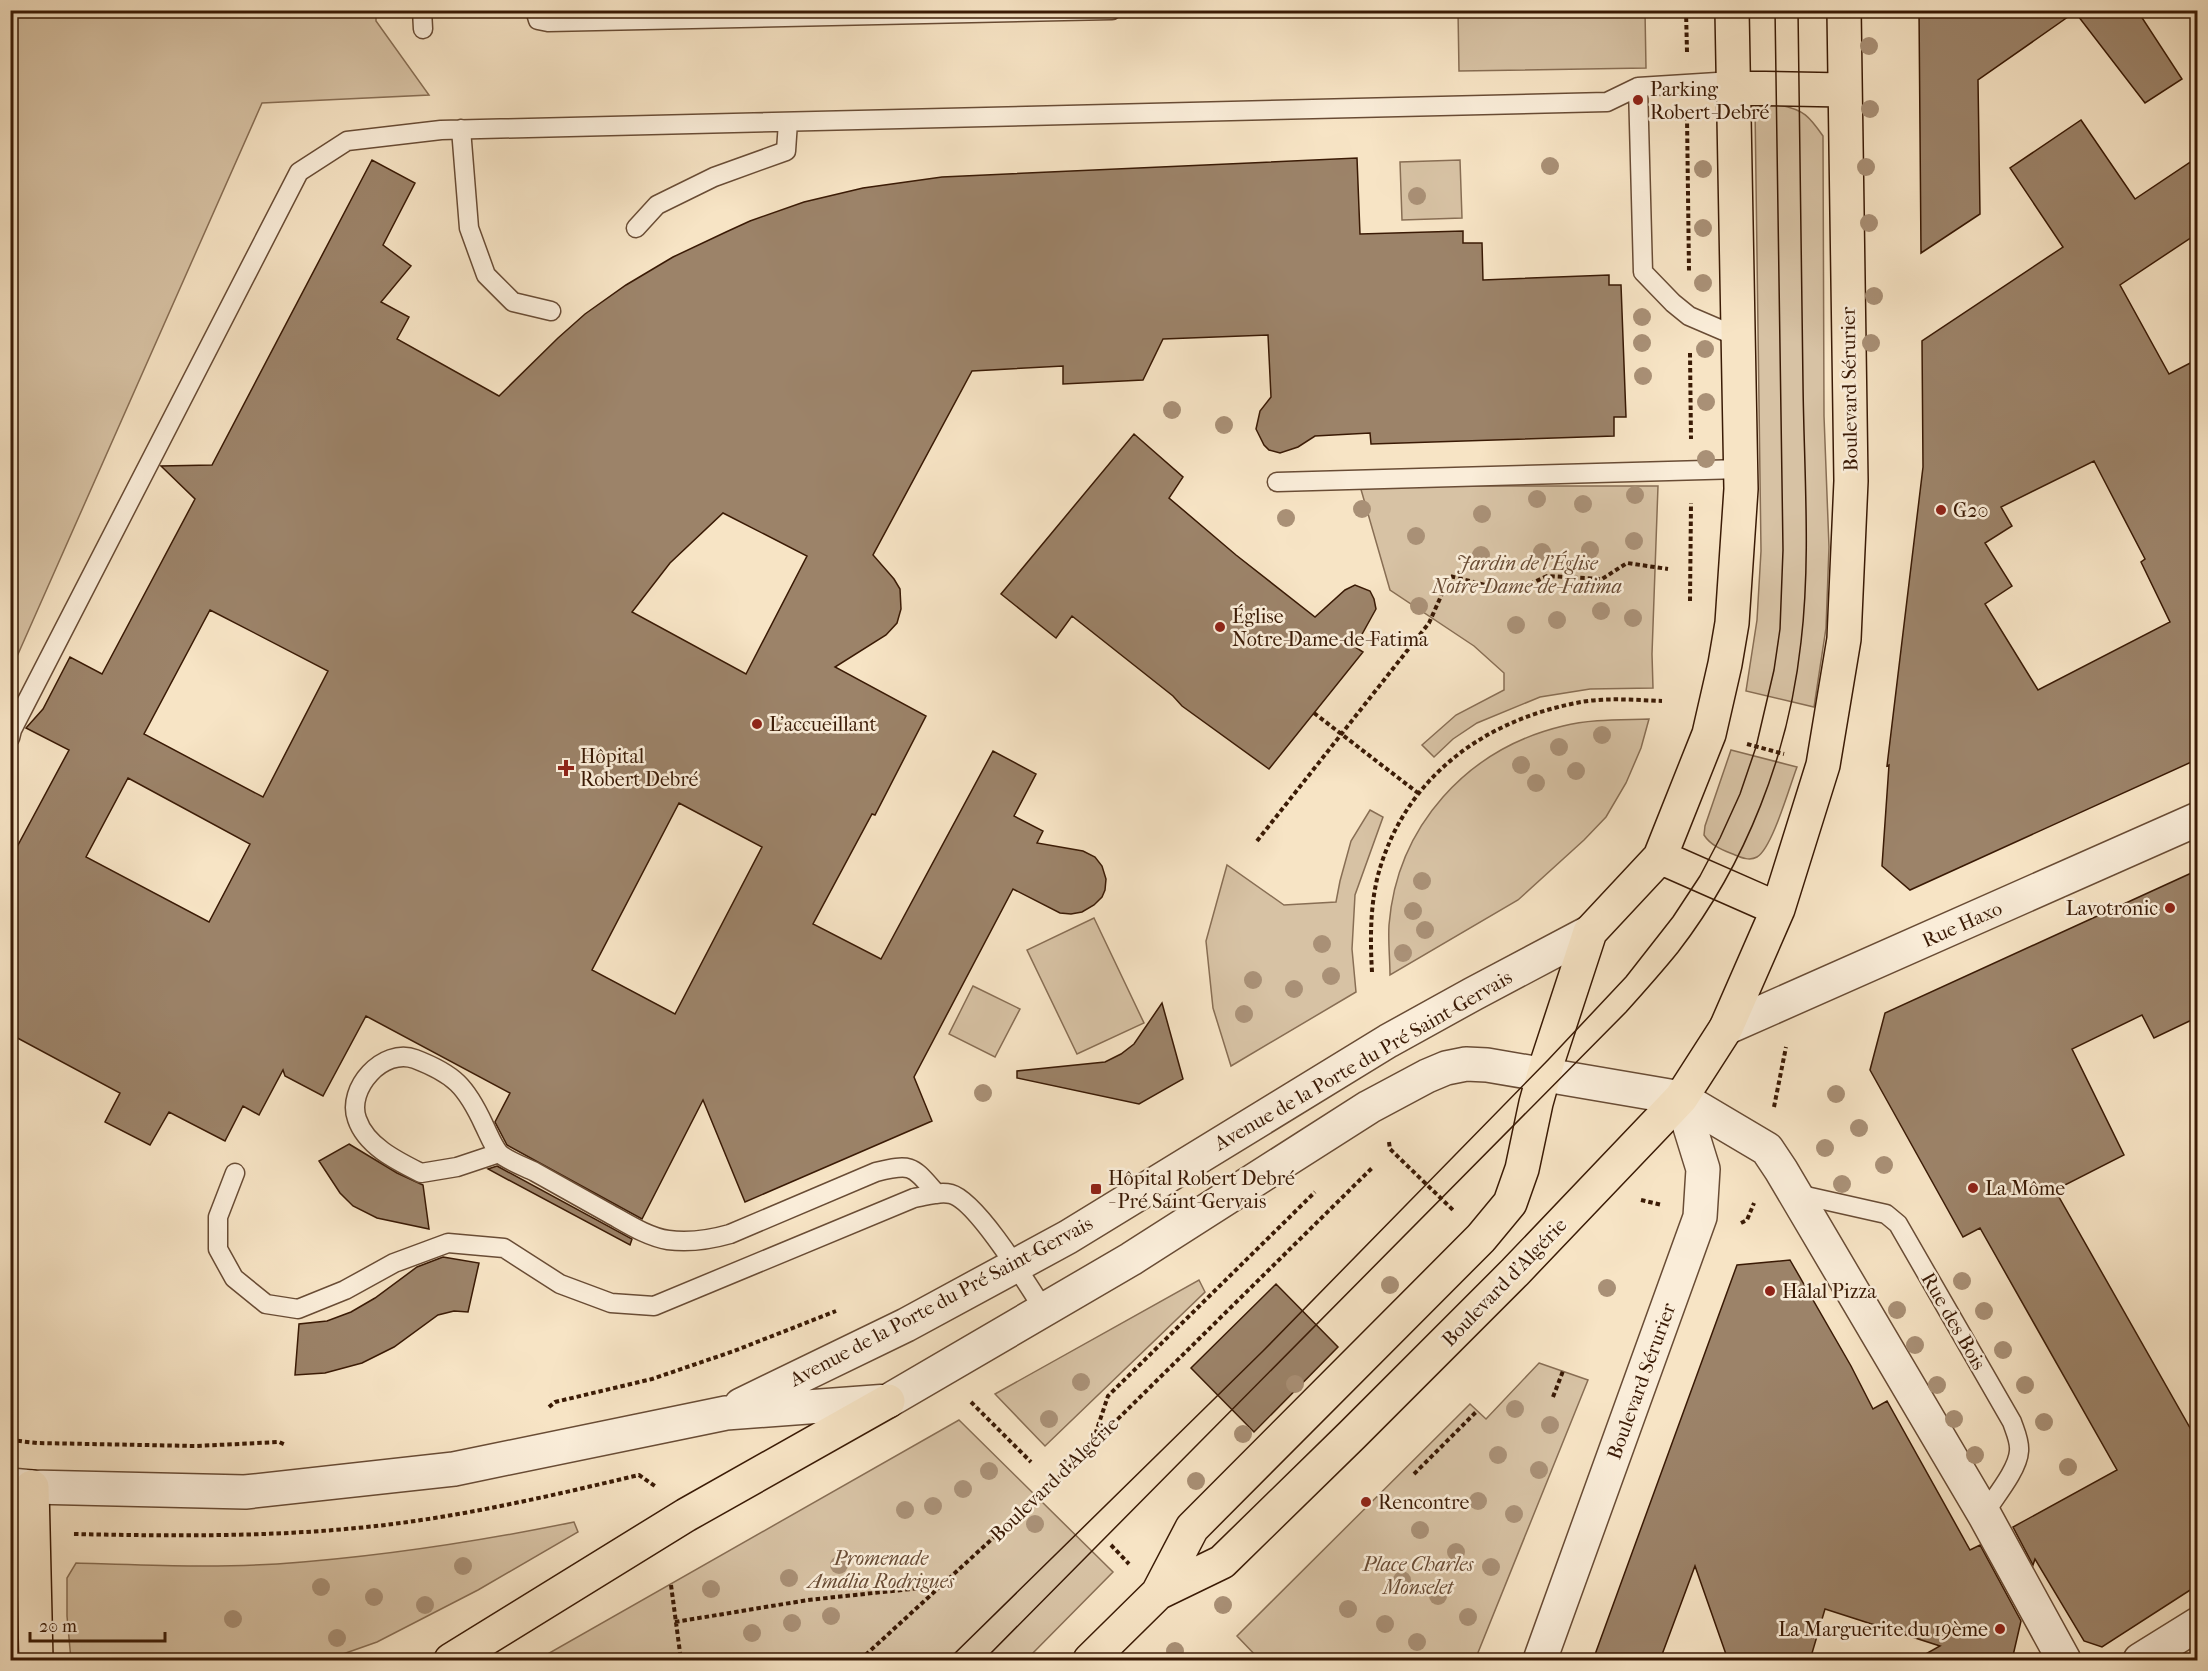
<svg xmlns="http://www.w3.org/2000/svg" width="2208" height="1671" viewBox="0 0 2208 1671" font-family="'IM FELL French Canon',serif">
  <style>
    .green { fill: #d7c2a4; stroke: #886e54; stroke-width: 1.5 }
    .building { fill: #9c8369; stroke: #3a1a05; stroke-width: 1.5; fill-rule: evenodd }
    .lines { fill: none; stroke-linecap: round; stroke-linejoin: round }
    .service-casing { stroke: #694c35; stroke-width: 21 }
    .minor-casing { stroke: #694c35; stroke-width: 36 }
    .tertiary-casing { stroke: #694c35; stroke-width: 36 }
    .primary-casing { stroke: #3a1a05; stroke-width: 36 }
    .trunk-casing { stroke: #3a1a05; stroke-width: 36 }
    .path { stroke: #3a1a05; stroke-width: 4; stroke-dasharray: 4.5 3; stroke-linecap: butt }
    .service { stroke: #faedd9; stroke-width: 18 }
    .minor { stroke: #faedd9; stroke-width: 33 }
    .tertiary { stroke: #faedd9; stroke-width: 33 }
    .primary { stroke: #f7e4c5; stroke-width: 33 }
    .trunk { stroke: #f7e4c5; stroke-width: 33 }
    .tram { stroke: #3a1a05; stroke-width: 1.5 }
    .tree { fill: #a99076 }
    .poi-dot { fill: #8f2418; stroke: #faedd9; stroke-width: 2 }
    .labels { text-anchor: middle; stroke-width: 5; stroke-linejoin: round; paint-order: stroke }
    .poi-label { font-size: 20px; fill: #3a1a05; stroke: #faedd9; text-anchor: start }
    .street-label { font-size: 20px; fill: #3a1a05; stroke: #faedd9 }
    .park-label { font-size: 20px; font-style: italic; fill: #694c35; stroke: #faedd9 }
  </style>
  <rect width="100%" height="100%" fill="#f7e4c5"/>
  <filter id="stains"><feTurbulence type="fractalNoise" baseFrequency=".00333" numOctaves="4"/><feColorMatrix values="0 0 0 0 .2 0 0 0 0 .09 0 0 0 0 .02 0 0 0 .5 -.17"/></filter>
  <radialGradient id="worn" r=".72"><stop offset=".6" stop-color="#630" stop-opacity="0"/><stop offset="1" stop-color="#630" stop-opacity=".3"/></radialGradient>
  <path class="green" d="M11,10L376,11V21L429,95L262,103L11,670Z
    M1458,11H1645L1646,68L1459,71Z
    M1780,105C1804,110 1809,116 1823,136L1824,416L1829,547L1826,628L1814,707L1746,691L1757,620L1761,551L1755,107Z
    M1460,160L1462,218L1402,220L1400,162Z
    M1360,486H1658L1652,654L1653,688L1590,689L1540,697L1477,723L1453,739L1434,757L1422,745L1456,715L1504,690V673L1474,646L1390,590Z
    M1649,719L1641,748L1626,783L1606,817L1584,840L1518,900L1390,975C1390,959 1388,942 1389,925C1397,826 1467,749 1563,726C1591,719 1621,720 1649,719Z
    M1731,750L1797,767C1790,785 1772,849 1757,857C1750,861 1742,858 1735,855C1723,850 1711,846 1704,835L1705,826Z
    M1370,810L1383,817L1355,895L1352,949L1356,992L1231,1066L1213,1008L1206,941L1227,865L1284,905L1336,902L1340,881L1351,841Z
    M1094,918L1144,1023L1077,1054L1027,950Z
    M973,986L1020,1009L995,1057L949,1034Z
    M1199,1280L1205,1292L1045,1446L995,1394Z
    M1539,1363L1588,1380L1475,1660H1260L1237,1636L1470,1404L1486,1419Z
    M959,1420L1113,1572L1026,1660H537Z
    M574,1522L578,1532L478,1590L377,1642L326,1660H71L67,1616V1578L76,1563C143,1565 210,1568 277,1564C377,1557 476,1542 574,1522Z"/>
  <path class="building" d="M1919,10H2137L2182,79L2145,103L2075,12L1978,80L1980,214L1921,253Z
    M2081,120L2135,199L2198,157V233L2120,285L2169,374L2198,359V759L1910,890L1882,866L1889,765L1887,766L1923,467L1922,341L2063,247L2010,168ZM2094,461L2145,559L2141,562L2170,622L2038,690L1985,604L2012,586L1985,543L2012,526L2001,507Z
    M1357,158L1360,234L1463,231V243H1482L1483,280L1609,275V285H1621L1626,417H1614V436L1371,444L1370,433L1315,436L1298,447L1280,453L1269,450L1264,445L1256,429L1260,411L1271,397L1268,335L1163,339L1143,380L1063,384V366L972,371L873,555L894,579L900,589L901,609L897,623L886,635L835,667L926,716L875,815L872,814L813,924L881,959L993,751L1036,774L1014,816L1043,831L1037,843L1083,851L1095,857L1102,866L1106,879L1105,890L1102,897L1094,905L1082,912L1071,914L1060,913L1013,889L914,1077L932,1121L745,1202L703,1100L642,1219L507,1145L495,1122L510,1093L366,1016L323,1096L285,1076L283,1070L259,1115L243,1106L225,1141L169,1112L150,1145L105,1122L120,1093L10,1034V860L69,750L26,728L43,709L70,657L102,674L195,499L161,466L212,465L372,160L415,183L383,245L411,266L381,302L409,317L397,339L499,396L558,338L585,314L626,285L673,257L726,232L750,221L804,202L863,188L942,177ZM723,513L807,556L746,674L632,612L670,563ZM210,610L328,671L263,797L144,734ZM128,778L250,844L209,922L86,857ZM679,803L762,847L675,1014L592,970Z
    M1134,434L1183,477L1169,498L1236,555L1315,617L1345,590L1355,585L1370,591L1374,599L1376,609L1355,647L1363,652L1269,769L1182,706L1173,696L1072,616L1056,638L1001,594Z
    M2198,870V1017L2154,1038L2142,1015L2072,1049L2124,1155L2055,1190L2198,1442V1585L2102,1647L2084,1641L2035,1559L2033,1565L2013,1527L2117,1470L1980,1228L1963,1237L1870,1070L1885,1013Z
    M1162,1003L1183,1079L1139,1104L1017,1078V1071L1105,1062L1121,1054L1134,1044Z
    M349,1144L397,1173L423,1185L429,1229L377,1218L353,1206L340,1193L319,1161Z
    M497,1166L632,1239L630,1245L488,1169Z
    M443,1257L479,1263L468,1312L454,1311L438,1315L394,1347L362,1363L325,1373L295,1375L299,1324L327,1321L351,1312L375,1298L417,1267Z
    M1790,1260L1851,1366L1873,1409L1887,1401L1970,1550L1980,1545L2021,1621L2012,1660H1915L1940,1646L1825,1609L1810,1660H1728L1695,1566L1660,1660H1593L1737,1265Z
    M1276,1284L1338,1347L1254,1432L1191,1368Z"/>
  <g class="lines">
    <defs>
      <path id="service" d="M422,10L423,29
        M535,10L538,20L548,22L1112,10
        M1733,81L1638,87L1643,272L1673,303L1689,316L1738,337
        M461,129L469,228L486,275L513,302L551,311
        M636,228L657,205L714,177L786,151L788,122
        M1277,482L1741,469
        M10,738L12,730L299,172L347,141L441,130L1607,102L1638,87
        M499,1153L457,1167L421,1173C397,1161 366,1146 357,1119C346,1089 383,1047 415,1059C454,1074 466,1086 484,1125C488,1133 493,1146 499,1153C506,1160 525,1167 535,1172C560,1186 585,1200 610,1214C628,1224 648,1237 668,1240C690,1243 709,1240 730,1234L876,1172C913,1163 912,1166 937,1194
        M235,1173L218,1217V1249L234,1278L266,1304L298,1309L345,1290L394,1263L448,1243L504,1248L560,1284L611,1303L654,1306L914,1198C926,1196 939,1191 951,1194C977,1201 1028,1285 1044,1310
        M1797,1194L1886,1214L1898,1224L2012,1422C2015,1431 2020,1441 2019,1451C2018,1470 1994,1498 1984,1514"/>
      <path id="minor" d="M1681,1098L1767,1149L1781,1170L1984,1514L2064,1660
        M2140,1660L2198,1624"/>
      <path id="tertiary" d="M1726,1028L2198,819
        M741,1405L906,1325L1068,1237L1388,1041L1473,994L1590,932
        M10,1485L32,1487L245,1492L454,1469L726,1413L888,1401L1131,1259L1369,1107L1427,1076L1446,1068L1466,1064L1487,1065L1681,1098L1703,1169L1700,1217L1540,1660"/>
      <path id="primary" d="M1733,88L1844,90
        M1660,857L1778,909
        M1158,1593L1192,1528L1481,1238L1510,1203L1522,1169L1536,1103L1548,1060L1590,932L1660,857L1709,734L1725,664L1732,623L1741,489L1732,10
        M1090,1660L1158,1593L1222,1562L1352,1435L1515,1272L1681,1098L1726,1028L1778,909L1823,765L1844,639L1851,481L1844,10"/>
      <path id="trunk" d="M32,1487L36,1660
        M451,1660L686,1515L888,1401"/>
    </defs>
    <use href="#service" class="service-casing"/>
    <use href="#minor" class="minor-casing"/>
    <use href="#tertiary" class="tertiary-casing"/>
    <use href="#primary" class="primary-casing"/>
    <use href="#trunk" class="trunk-casing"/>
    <path class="path" d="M1686,10L1687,52
      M1687,116L1689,271
      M1690,353L1691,439
      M1690,601L1691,503
      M1314,713L1418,793
      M1747,744L1784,754
      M1257,841L1429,623L1450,576L1513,592L1547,576L1602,579L1627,563L1668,569
      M1372,972C1370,938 1370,901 1380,868C1408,776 1484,721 1576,703C1604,697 1634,700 1662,701
      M1774,1107L1786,1047
      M1389,1142L1390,1149L1453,1210
      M1641,1200L1662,1205
      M1741,1223L1747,1220L1754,1203
      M1553,1397L1563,1371
      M971,1402L1031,1462
      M549,1407L555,1402L652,1379L734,1351L836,1311
      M10,1440L37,1443L196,1446L279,1442L286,1445
      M1093,1441L1108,1396L1315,1192
      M1414,1474L1477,1411
      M74,1534C168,1536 263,1537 357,1528C452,1519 546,1497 639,1475L655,1486
      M1111,1545L1129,1564
      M671,1585L681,1660
      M675,1622L808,1600L939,1586
      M1219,1655L1225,1660
      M860,1660L1052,1484L1373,1167"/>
    <use href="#service" class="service"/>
    <use href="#minor" class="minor"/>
    <use href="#tertiary" class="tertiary"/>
    <use href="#primary" class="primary"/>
    <use href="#trunk" class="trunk"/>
    <path class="tram" d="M948,1660L1263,1351L1548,1060L1626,977L1673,917L1700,876L1720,838L1740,794L1756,747L1774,670L1780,629L1783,550L1775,10
      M984,1660L1626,1012C1644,992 1661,973 1678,952C1746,864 1789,753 1801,642C1811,558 1804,470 1803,384C1802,260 1800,135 1798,10"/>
  </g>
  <g class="tree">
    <circle cx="1869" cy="46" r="9"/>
    <circle cx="1870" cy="109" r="9"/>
    <circle cx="1550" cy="166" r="9"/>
    <circle cx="1866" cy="167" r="9"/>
    <circle cx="1703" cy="169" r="9"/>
    <circle cx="1417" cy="196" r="9"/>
    <circle cx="1869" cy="223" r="9"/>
    <circle cx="1703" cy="228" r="9"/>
    <circle cx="1703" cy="283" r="9"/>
    <circle cx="1874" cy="296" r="9"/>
    <circle cx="1642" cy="317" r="9"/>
    <circle cx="1642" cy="343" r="9"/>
    <circle cx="1871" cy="343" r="9"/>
    <circle cx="1705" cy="349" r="9"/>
    <circle cx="1643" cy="376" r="9"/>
    <circle cx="1706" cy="402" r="9"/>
    <circle cx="1172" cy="410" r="9"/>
    <circle cx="1224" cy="425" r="9"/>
    <circle cx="1706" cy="459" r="9"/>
    <circle cx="1635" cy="495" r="9"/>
    <circle cx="1537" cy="499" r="9"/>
    <circle cx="1583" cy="504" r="9"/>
    <circle cx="1362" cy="509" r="9"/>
    <circle cx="1482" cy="514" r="9"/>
    <circle cx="1286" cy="518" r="9"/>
    <circle cx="1416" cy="536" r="9"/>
    <circle cx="1634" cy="541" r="9"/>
    <circle cx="1590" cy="550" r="9"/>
    <circle cx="1542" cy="552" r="9"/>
    <circle cx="1481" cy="555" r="9"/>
    <circle cx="1419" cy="606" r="9"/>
    <circle cx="1601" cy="611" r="9"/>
    <circle cx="1633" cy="618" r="9"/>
    <circle cx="1557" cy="620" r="9"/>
    <circle cx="1516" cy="625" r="9"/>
    <circle cx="1602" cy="735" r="9"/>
    <circle cx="1559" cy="747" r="9"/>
    <circle cx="1521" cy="765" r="9"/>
    <circle cx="1576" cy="771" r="9"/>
    <circle cx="1536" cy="783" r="9"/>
    <circle cx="1422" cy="881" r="9"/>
    <circle cx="1413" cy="911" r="9"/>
    <circle cx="1425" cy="930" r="9"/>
    <circle cx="1322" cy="944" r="9"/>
    <circle cx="1403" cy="953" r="9"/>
    <circle cx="1331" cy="976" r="9"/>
    <circle cx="1253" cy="980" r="9"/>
    <circle cx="1294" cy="989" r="9"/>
    <circle cx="1244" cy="1014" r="9"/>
    <circle cx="983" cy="1093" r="9"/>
    <circle cx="1836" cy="1094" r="9"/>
    <circle cx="1859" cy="1128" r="9"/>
    <circle cx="1825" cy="1148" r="9"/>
    <circle cx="1884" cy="1165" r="9"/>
    <circle cx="1842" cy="1184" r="9"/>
    <circle cx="1962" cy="1281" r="9"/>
    <circle cx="1390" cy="1285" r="9"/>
    <circle cx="1607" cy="1288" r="9"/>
    <circle cx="1897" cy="1310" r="9"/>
    <circle cx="1984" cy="1311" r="9"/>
    <circle cx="1915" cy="1345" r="9"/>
    <circle cx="2003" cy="1350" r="9"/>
    <circle cx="1081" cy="1382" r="9"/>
    <circle cx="1295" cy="1384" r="9"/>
    <circle cx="1937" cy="1385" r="9"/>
    <circle cx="2025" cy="1385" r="9"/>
    <circle cx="1515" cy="1409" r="9"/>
    <circle cx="1049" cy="1419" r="9"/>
    <circle cx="1954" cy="1419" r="9"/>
    <circle cx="2044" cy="1422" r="9"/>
    <circle cx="1550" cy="1425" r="9"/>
    <circle cx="1243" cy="1434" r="9"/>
    <circle cx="1498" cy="1455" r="9"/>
    <circle cx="1975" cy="1455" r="9"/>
    <circle cx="2068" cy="1467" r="9"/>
    <circle cx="1539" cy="1470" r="9"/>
    <circle cx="989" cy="1471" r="9"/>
    <circle cx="1196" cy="1481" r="9"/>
    <circle cx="963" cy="1489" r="9"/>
    <circle cx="1478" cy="1501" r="9"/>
    <circle cx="933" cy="1506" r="9"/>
    <circle cx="905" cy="1510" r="9"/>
    <circle cx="1514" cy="1514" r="9"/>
    <circle cx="1035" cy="1524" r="9"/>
    <circle cx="1420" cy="1530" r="9"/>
    <circle cx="1456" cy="1552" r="9"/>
    <circle cx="839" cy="1565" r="9"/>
    <circle cx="463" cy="1566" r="9"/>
    <circle cx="1491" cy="1567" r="9"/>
    <circle cx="789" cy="1578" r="9"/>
    <circle cx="1402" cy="1580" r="9"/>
    <circle cx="321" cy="1587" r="9"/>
    <circle cx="711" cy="1589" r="9"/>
    <circle cx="1438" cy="1596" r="9"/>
    <circle cx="374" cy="1597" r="9"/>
    <circle cx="425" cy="1605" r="9"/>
    <circle cx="1223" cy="1605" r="9"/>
    <circle cx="1348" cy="1609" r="9"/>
    <circle cx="831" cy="1616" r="9"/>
    <circle cx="1468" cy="1617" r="9"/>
    <circle cx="233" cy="1619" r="9"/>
    <circle cx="792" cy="1623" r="9"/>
    <circle cx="1385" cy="1624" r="9"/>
    <circle cx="752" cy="1633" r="9"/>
    <circle cx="337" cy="1638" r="9"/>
    <circle cx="1417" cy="1642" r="9"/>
    <circle cx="1175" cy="1651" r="9"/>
  </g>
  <g class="poi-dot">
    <circle cx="1638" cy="100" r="6"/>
    <circle cx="1941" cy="510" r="6"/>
    <circle cx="1220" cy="627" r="6"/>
    <circle cx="757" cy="724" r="6"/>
    <path d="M563 759h6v6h6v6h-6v6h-6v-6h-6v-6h6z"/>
    <circle cx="2170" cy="908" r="6"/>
    <circle cx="1973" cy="1188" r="6"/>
    <rect x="1090" y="1183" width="12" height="12" rx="3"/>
    <circle cx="1770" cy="1291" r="6"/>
    <circle cx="1366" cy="1502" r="6"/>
    <circle cx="2000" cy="1629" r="6"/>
  </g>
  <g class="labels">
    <g class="poi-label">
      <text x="1650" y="96">Parking<tspan x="1650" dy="23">Robert-Debré</tspan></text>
      <text x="1953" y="517">G20</text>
      <text x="1232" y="623">Église<tspan x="1232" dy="23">Notre-Dame-de-Fatima</tspan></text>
      <text x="769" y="731">L'accueillant</text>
      <text x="580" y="763">Hôpital<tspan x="580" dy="23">Robert Debré</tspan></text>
      <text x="2158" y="915" text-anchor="end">Lavotronic</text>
      <text x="1108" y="1185">Hôpital Robert Debré<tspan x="1108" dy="23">- Pré Saint-Gervais</tspan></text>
      <text x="1985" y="1195">La Môme</text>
      <text x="1782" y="1298">Halal Pizza</text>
      <text x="1378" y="1509">Rencontre</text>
      <text x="1988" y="1636" text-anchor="end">La Marguerite du 19ème</text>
    </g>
    <g class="street-label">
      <text transform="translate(1849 389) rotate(-91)" y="7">Boulevard Sérurier</text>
      <text transform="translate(1962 924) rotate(-24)" y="7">Rue Haxo</text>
      <text transform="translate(1363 1060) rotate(-30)" y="7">Avenue de la Porte du Pré Saint-Gervais</text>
      <text transform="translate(1504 1282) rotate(-46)" y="7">Boulevard d'Algérie</text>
      <text transform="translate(941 1301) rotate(-28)" y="7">Avenue de la Porte du Pré Saint-Gervais</text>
      <text transform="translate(1954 1321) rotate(60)" y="7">Rue des Bois</text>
      <text transform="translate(1641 1381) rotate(-70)" y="7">Boulevard Sérurier</text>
      <text transform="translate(1054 1479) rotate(-44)" y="7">Boulevard d'Algérie</text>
    </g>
    <g class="park-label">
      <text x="1527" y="570">Jardin de l'Église<tspan x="1527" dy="23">Notre-Dame-de-Fatima</tspan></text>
      <text x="881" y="1565">Promenade<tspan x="881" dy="23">Amália Rodrigues</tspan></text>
      <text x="1418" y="1571">Place Charles<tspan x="1418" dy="23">Monselet</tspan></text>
    </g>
  </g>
  <rect width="2208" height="1671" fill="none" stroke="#f7e4c5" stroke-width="36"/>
  <rect x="12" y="12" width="2184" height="1647" fill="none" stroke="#3a1a05" stroke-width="3"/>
  <rect x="18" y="18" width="2172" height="1635" fill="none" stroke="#3a1a05" stroke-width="1.5"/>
  <path d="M30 1632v9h135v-9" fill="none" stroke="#3a1a05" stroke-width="3"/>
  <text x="39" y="1632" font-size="18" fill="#3a1a05" stroke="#faedd9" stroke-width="4.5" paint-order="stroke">20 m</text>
  <rect width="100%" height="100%" filter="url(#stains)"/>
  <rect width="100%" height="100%" fill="url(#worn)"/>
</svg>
